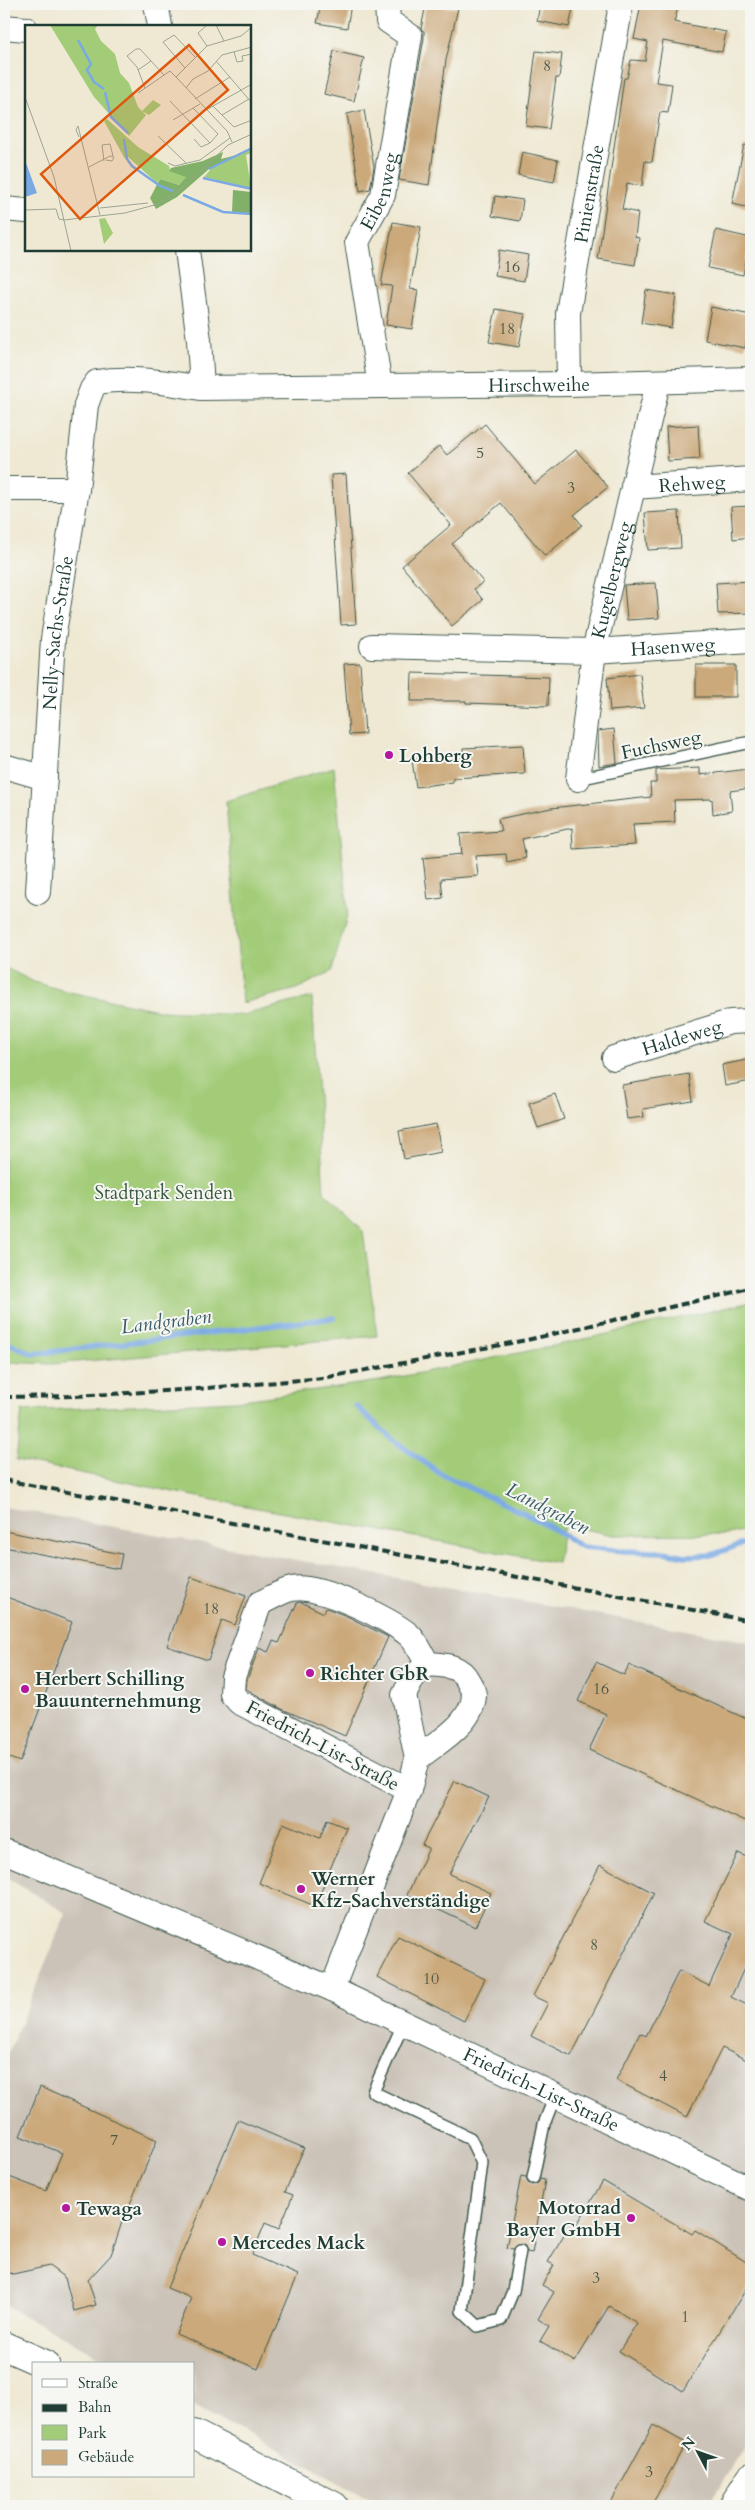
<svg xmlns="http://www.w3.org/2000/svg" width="755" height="2510" viewBox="0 0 755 2510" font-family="Cardo,serif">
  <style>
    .industrial { fill: #cbc3b8 }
    .green { fill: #a2cc78; stroke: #608456 }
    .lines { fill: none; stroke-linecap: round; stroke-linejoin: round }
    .stream { stroke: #7aa9e4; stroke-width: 5.5 }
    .building { fill: #cba97a }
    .service-casing { stroke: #3e574c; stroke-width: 14 }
    .minor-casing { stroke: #3e574c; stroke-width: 26 }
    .secondary-casing { stroke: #3e574c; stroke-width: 30 }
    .service { stroke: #fff; stroke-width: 11 }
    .minor { stroke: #fff; stroke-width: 24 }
    .secondary { stroke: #fff; stroke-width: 28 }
    .rail { stroke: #1f3d34; stroke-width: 4; stroke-dasharray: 8 4; stroke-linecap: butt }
    .poi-dot { fill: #b5179e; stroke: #f6f6f2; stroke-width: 2 }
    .labels { text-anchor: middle; stroke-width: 4; stroke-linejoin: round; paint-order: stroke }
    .number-label { font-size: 16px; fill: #4a5846 }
    .street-label { font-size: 19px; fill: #1f3d34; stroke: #f6f6f2 }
    .poi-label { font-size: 19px; font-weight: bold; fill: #1f3d34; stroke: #f6f6f2; text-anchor: start }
    .park-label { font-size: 19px; fill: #395a42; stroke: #f6f6f2 }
    .water-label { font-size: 20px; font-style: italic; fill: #3a5d69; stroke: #f6f6f2 }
    .inset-river { fill: none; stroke: #7aa9e4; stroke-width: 2.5 }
    .inset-road { fill: none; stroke: #9ca493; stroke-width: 1 }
    .view { fill: #de580e; fill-opacity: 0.15; stroke: #de580e; stroke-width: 2.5 }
    .inset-edge { fill: none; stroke: #1f3d34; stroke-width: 2.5 }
  </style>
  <rect width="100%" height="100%" fill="#f6f6f2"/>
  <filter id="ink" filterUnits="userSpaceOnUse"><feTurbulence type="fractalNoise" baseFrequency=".02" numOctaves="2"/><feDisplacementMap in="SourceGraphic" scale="10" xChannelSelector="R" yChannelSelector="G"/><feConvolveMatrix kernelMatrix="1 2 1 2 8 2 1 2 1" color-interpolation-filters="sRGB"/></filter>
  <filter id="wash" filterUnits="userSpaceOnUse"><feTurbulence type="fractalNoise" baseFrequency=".0096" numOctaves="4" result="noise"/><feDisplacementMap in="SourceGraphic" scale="20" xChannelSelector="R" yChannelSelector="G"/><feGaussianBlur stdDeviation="1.12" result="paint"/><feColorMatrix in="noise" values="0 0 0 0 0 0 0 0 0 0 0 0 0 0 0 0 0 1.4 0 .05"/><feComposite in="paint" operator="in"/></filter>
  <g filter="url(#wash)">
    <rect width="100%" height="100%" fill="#efe9d3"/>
    <path class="industrial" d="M4,1507L751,1642V2437L707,2506H383L194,2406V2364H114L4,2305V2063L66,1913L4,1876Z"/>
    <path class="green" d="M334,767L348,913L332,971L297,989L242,1003L226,801Z
      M4,967L34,982L69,992L163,1011L243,1015L312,997L324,1193L363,1231L377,1336L52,1364L4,1362Z
      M751,1302V1529L729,1534L613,1535L564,1525L557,1563L214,1500L16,1460L22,1411L236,1401L380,1381L553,1346Z"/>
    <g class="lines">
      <path class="stream" d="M4,1341L33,1354L334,1318
        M356,1406L393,1440L441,1474L542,1522L582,1547L624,1551L664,1552L686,1556L711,1555L751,1541"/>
    </g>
    <g id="blocks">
      <path class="building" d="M321,4H351L347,28L317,23Z
        M426,4L458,8L446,60L429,185L399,180L424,38V31L421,29Z
        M540,4H574L569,27L537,21Z
        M641,4H679L674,22L726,32L722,52L663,41L656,82L672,84L668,113L660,112L652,162L645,161L642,186L627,183L622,209L638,213L635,237L639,238L635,265L598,259L624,78H627L631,60L645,61L648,42L634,39Z
        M334,51L364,58L354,101L324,94Z
        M536,51L562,54L559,78H556L549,129L526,126Z
        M364,110L374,167L370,189L360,191L347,114Z
        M744,145L751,146V208L732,204Z
        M522,152L558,160L554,182L518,175Z
        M495,196L523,200L520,221L492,216Z
        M393,222L421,227L410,289L418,290L412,329L386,325L392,286L381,285Z
        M716,230L751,238L743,275L708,268Z
        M499,250L528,255L524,281L495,276Z
        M646,290L676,295L671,328L641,323Z
        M711,307L751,315L745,348L705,340Z
        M496,309L525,314L519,347L489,342Z
        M485,424L535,484L576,450L608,487L574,515L582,525L545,556L501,503L452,544L483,582L474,589L483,600L452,626L402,566L451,525L408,473L439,446L447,455Z
        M698,425L700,459L668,461L666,427Z
        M346,474L356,624L341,625L331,475Z
        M751,506V537L733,539L731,507Z
        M679,511L681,548L648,550L645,513Z
        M751,581V613L718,614L716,583Z
        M656,583L659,618L627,620L624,585Z
        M360,663L365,734L349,735L344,664Z
        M696,665H736V697H696Z
        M412,673L549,677L548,706L466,703V701H411Z
        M640,674L644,708L610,711L607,678Z
        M614,729L617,763L599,766L598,731Z
        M523,745L525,774L453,778V782L416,787L412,760L463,753V748Z
        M700,768V775L749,769L751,788L730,791L732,811L713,814L712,799L674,800L675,822L633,824L635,845L573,849L572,828L522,839L526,858L507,862L506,854L476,856L478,876L441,879L443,898L428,900L423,858L462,854L460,834L501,831L498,819L551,808L651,797L650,783H656V770Z
        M751,1059V1081L725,1086L722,1065Z
        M689,1074L693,1101L643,1109L644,1117L627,1119L622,1085Z
        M555,1094L564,1119L538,1128L529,1103Z
        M436,1124L441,1152L404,1159L399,1131Z
        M4,1531L122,1554L119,1569L4,1547Z
        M191,1577L246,1596L235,1625L222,1620L208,1660L167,1646Z
        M4,1596L72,1622L20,1762L4,1756Z
        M301,1602L324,1613L326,1608L347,1616L388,1637L345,1736L282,1709L246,1689L247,1680L259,1648L268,1652L273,1641L279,1643L297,1603Z
        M596,1662L624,1675L629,1665L751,1721V1813L747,1822L589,1750L606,1714L578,1701Z
        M455,1781L489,1797L449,1874L491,1893L475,1927L407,1895L429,1848L422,1845Z
        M327,1820L347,1828L315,1906L259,1883L283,1823L320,1838Z
        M738,1853L751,1859V1964L747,1962L731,1997L751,2007V2062L722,2048L687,2117L616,2080L640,2033L646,2036L679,1971L709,1986L733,1934L705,1921Z
        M600,1865L654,1893L571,2056L531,2036L548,2003L533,1996Z
        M398,1936L485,1979L464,2021L377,1977Z
        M40,2087L157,2140L121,2225L111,2255L88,2280L96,2305L74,2311L65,2278L49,2266L13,2274L4,2271V2175L46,2191L62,2153L20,2136Z
        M238,2120L304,2148L285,2192L293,2195L279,2229L265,2223L252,2255L298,2275L258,2369L176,2334L191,2298L167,2288Z
        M521,2176L526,2177L528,2183L532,2185L538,2183L540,2179L545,2180L532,2253L527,2252L525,2246L521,2244L513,2249L507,2248Z
        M603,2181L692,2234L695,2230L751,2265V2281L683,2391L619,2351L637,2323L609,2306L575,2362L540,2341L549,2326L538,2319L554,2292L542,2285L554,2265L548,2262L568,2229L573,2231Z
        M653,2425L686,2443L651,2506H609Z"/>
    </g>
  </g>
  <g filter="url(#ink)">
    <use href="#blocks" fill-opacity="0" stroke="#3e574c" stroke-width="1"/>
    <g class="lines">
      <defs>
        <path id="service" d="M578,779L751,742
          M404,2022L373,2092L470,2138L482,2163L462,2311L478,2326L501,2320L513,2291L520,2251
          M533,2178L544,2124L555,2096"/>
        <g id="minor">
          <path d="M156,4L160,26"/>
          <path d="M4,27L26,29"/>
          <path d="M4,209L26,211"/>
          <path id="s1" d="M187,250L199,340L202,388L569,384L751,379"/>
          <path id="s2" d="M569,384L568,313L621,4"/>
          <path id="s3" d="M380,386L357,242L383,195L410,36L388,21L387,4"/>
          <path id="s4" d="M633,487L751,479"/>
          <path d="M4,489H77"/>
          <path id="s5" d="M372,646L594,651L751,641"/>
          <path d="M4,766L45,778"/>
          <path id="s6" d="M578,779L594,651L658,383"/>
          <path id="s7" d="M38,892L53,639L77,489L86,405L92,389L97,382C131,376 168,383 202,388"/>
          <path id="s8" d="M614,1058L730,1022L751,1021"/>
          <path d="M409,1790L239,1702L232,1694L233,1677L260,1603C270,1599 281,1591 292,1589C317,1583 389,1618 409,1635C417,1642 422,1655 428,1664"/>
          <path id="s9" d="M4,1851L332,1989L751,2189"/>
          <path d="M332,1989L409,1790L417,1759L404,1695L414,1676L428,1664C444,1665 460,1665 468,1681C470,1685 474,1691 474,1695C473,1724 436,1743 417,1759"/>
        </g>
        <path id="secondary" d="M4,2346L45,2364
          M194,2434L334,2506
          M733,2506L751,2477"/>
      </defs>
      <use href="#service" class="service-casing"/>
      <use href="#minor" class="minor-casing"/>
      <use href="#secondary" class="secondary-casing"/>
      <use href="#service" class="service"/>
      <use href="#minor" class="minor"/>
      <use href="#secondary" class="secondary"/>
      <path class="rail" d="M4,1397L76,1396L197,1389L323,1378L527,1340L731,1293L751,1287
        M4,1480L751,1621"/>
    </g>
  </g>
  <g class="poi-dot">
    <circle cx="389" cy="755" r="5"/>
    <circle cx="310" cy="1673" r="5"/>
    <circle cx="25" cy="1689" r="5"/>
    <circle cx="301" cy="1889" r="5"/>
    <circle cx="66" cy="2208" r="5"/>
    <circle cx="631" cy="2218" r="5"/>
    <circle cx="222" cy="2242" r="5"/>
  </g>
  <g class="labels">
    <g class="number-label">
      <text x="547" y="71">8</text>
      <text x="512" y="272">16</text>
      <text x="507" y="334">18</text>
      <text x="480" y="458">5</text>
      <text x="571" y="493">3</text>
      <text x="211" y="1614">18</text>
      <text x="601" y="1694">16</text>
      <text x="594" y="1950">8</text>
      <text x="431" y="1984">10</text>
      <text x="663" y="2081">4</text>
      <text x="114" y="2145">7</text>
      <text x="596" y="2283">3</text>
      <text x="685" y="2322">1</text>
      <text x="649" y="2477">3</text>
    </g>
    <g class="street-label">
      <text dy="7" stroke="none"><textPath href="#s3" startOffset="202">Eibenweg</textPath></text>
      <text dy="7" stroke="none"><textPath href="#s2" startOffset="192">Pinienstraße</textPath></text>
      <text dy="7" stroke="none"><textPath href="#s1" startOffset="476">Hirschweihe</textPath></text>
      <text dy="7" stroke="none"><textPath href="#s4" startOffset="59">Rehweg</textPath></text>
      <text dy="7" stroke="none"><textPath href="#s6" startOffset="202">Kugelbergweg</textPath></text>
      <text dy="7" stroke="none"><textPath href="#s7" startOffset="260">Nelly-Sachs-Straße</textPath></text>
      <text dy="7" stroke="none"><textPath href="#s5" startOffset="301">Hasenweg</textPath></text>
      <text transform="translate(661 744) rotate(-12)" y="7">Fuchsweg</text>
      <text dy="7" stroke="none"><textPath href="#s8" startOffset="71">Haldeweg</textPath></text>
      <text transform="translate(323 1745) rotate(28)" y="7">Friedrich-List-Straße</text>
      <text dy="7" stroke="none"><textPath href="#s9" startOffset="588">Friedrich-List-Straße</textPath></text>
    </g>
    <g class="poi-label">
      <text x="399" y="762">Lohberg</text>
      <text x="320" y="1680">Richter GbR</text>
      <text x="35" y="1685">Herbert Schilling<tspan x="35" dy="22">Bauunternehmung</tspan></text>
      <text x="311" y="1885">Werner<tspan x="311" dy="22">Kfz-Sachverständige</tspan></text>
      <text x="621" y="2214" text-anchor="end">Motorrad<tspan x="621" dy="22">Bayer GmbH</tspan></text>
      <text x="76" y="2215">Tewaga</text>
      <text x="232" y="2249">Mercedes Mack</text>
    </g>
    <g class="park-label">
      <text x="164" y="1199">Stadtpark Senden</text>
    </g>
    <g class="water-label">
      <text transform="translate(166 1321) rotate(-7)" y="7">Landgraben</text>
      <text transform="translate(548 1508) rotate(27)" y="7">Landgraben</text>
    </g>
  </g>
  <g transform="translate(25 25)">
    <rect width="226" height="226" fill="#efe9d3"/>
    <path d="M25,0H73L70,4L76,16L90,29L95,48L104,58L113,82L121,90L104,111L69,72ZM128,75L136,80L124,90L117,86ZM82,94L113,122L144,141L145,146L162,151L154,160L135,154L132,158L103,132L100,134L79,96ZM226,124V128L221,130L226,163L179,152L186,144ZM80,193L88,208L79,219L74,194Z" fill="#a2cc78"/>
    <path d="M198,127L196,134L212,130L184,144L152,172L131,184L125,173L135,154L154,160L161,152L144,146L146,143L178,136ZM208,165L226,167V189L207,187Z" fill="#81b068"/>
    <path d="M0,135L12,168L0,172Z" fill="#7aa9e4"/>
    <path class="inset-river" d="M53,15L66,39L62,45L69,57L79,64M80,67L86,92L103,108M99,114L102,134L107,141L135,161L148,166M184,144L227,123M178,153L227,164M158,170L198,187L227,189"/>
    <path class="inset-road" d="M182,0L173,8L182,21M191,0L199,16M209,27L212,37L218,36L217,31L227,29M191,36L227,78M160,43L138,17L149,10L170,32M113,45L126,36M120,63L112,42L102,31L111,24H115L139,50M161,63L168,54L183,46L197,30L227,22M113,68L145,46L151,52M0,72L29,152L46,226M170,74L205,52M145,76L185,118M188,81L209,102L227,95M168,83L193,109L185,118L176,122L169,114M181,85L227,59M197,90L224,74M148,95L175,79M133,111L161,138M54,112L51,105L53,101L75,190M207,117L202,106L151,52L182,21L216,11L227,2M79,136L77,120L85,119L88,131M143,138L150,141L175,135L205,113M64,142L85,131L89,132L87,136L81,135M75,183L123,178M0,185L31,184L34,194L39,195M39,195L100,188L133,179L156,164L203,120L227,109"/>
    <path class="view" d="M164,20L203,65L55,194L16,149Z"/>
    <rect width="226" height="226" class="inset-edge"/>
  </g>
  <rect width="755" height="2510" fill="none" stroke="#f6f6f2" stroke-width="20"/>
  <rect x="32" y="2362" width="162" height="115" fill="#f6f6f2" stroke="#a0aca6"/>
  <rect x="42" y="2379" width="25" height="8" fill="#ffffff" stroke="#a0aca6"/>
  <text x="78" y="2388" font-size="15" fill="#1f3d34">Straße</text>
  <rect x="42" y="2404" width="25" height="8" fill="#1f3d34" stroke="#a0aca6"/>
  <text x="78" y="2412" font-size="15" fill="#1f3d34">Bahn</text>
  <rect x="42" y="2425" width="25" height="15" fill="#a2cc78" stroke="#a0aca6"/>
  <text x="78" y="2438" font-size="15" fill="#1f3d34">Park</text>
  <rect x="42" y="2450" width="25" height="15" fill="#cba97a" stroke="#a0aca6"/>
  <text x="78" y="2462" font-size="15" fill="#1f3d34">Gebäude</text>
  <g transform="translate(698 2452) rotate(311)" stroke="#f6f6f2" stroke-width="4" paint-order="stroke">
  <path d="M0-4L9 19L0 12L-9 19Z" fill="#1f3d34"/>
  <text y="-8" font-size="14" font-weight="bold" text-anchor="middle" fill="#1f3d34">N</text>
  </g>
</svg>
